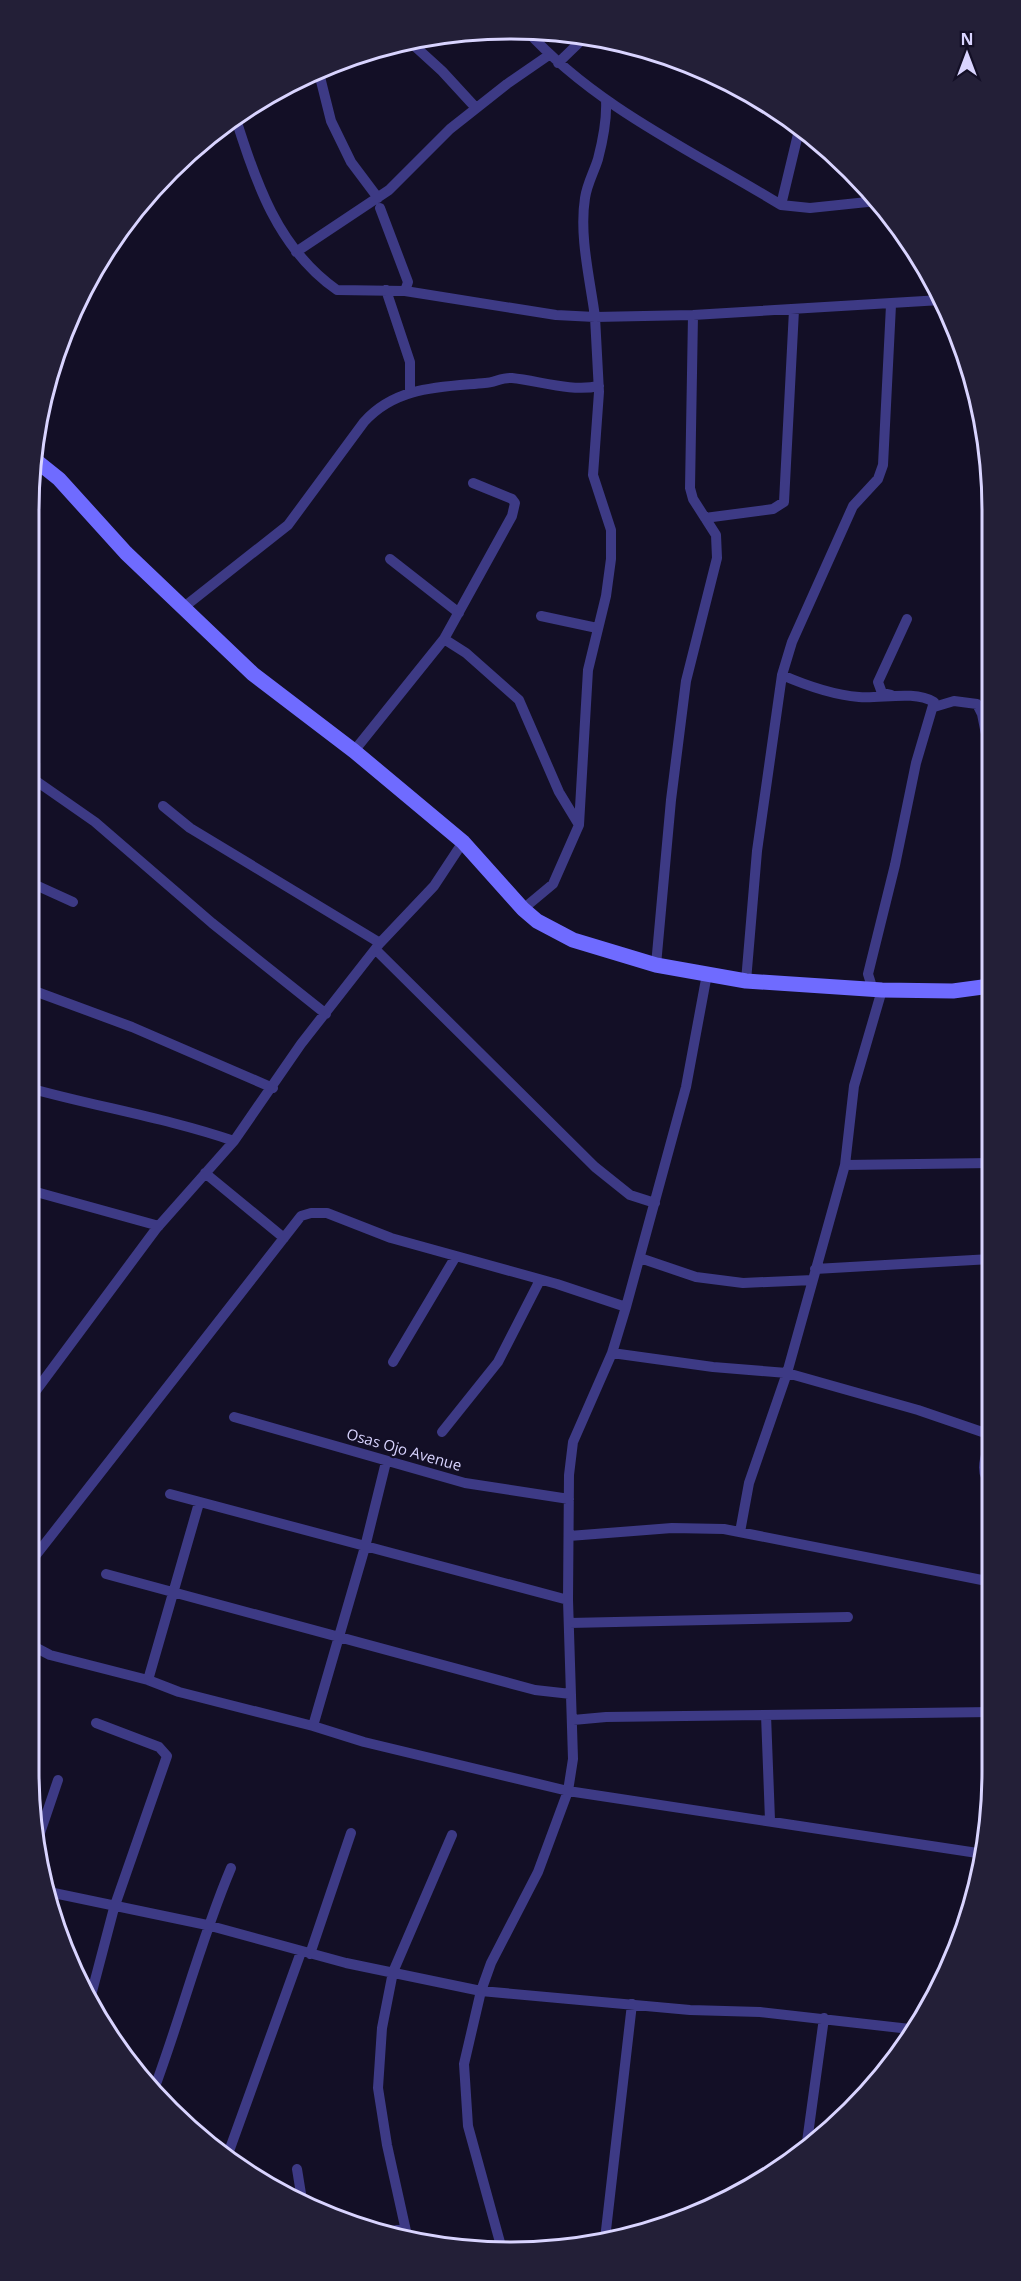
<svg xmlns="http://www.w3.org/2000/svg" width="1021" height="2281" viewBox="0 0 1021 2281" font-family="'Open Sans',sans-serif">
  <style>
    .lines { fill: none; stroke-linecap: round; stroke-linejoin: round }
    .street { stroke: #3d3a85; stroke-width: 10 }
    .secondary { stroke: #6f6bff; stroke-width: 15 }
    .labels { text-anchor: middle; stroke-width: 4.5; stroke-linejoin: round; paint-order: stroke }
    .street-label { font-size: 15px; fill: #d9d4ff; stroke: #130f26 }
    .rim { fill: none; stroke: #d9d4ff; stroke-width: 3 }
  </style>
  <rect width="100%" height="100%" fill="#130f26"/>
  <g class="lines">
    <path class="street" d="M526,30C597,108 693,151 781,205L810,208L877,201
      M408,40L442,71L476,108
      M558,63L586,36
      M318,69L331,121L351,162L378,198
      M235,116C255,181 278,249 337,290L405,291L556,315L595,317C590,279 579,236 585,198C587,184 594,172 598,159C603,140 607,119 606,100
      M781,205L800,126
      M380,208L408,282L405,291
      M296,252L389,190L450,129L507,84L549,55
      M386,290L410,362V393
      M985,434L987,462
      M705,518L773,509L784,502L794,310
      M390,559L459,613
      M184,607L288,525L364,422C396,386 441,387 485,383C494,383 502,377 512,378C540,381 571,392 599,386
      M541,616L597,628
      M444,639L466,653L519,700L559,792L579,825
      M782,675C805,685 834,695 859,697C881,699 914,690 934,702L916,763L895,865L868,974L873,990
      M891,695L882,693L878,682L907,619
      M934,707L954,701L977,704L982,714L989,749
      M354,751L444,639L512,516L515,503L512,499L473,483
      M29,776L95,822L212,923L326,1014
      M163,806L190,828L380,943
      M29,882L73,902
      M523,909L553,884L579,825L588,670L606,596L611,559V530L593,475L599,392L595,317L693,315L941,300
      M376,950L595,1167L630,1195L655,1203
      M656,965L671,800L686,681L717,558L716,535L693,499L690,488L693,315
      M746,981L757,851L782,675L792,642L853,506L878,479L883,465L891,305
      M29,989L132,1027L273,1088
      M29,1088C97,1107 167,1118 234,1141
      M845,1165L991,1163
      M205,1173L284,1238
      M29,1190L159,1226
      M640,1258L696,1277L743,1283L813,1280
      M815,1269L991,1259
      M612,1353L713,1367L787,1373L918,1410L991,1435
      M393,1362L456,1256
      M29,1400L156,1229L234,1141L301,1044L380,943L434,886L463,842
      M234,1417L465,1483L569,1499
      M442,1432L498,1362L540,1280
      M991,1437C987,1454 977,1472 992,1485
      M170,1494L568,1600
      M740,1532L749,1483L787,1373L845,1165L854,1086L882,990
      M569,1536L672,1528L724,1529L992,1582
      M29,1564L301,1216L311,1213H327L391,1238L557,1284L626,1307
      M106,1574L535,1690L571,1694
      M569,1623L848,1617
      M29,1644L50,1655L148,1680L179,1692L313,1726L364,1742L568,1791L984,1854
      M148,1680L199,1503
      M766,1715L770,1820
      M573,1720L606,1717L992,1712
      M313,1726L365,1547L386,1462
      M39,1836L58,1780
      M49,1892L207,1925L346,1963L481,1991L690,2010L760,2012L910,2029
      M310,1954L351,1833
      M89,2003L114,1908L167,1756L159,1747L96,1723
      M153,2092C181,2018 200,1941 231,1868
      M807,2142L824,2018
      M228,2154L301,1952
      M297,2169L302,2200
      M388,2232L405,2228
      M605,2239L632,2004
      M408,2240L387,2145L378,2088L382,2028L393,1972L452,1835
      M590,2244L609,2240
      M501,2246L468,2126L464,2064L481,1991L491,1963L538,1872L568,1791L573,1759L568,1600L569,1475L573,1442L612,1353L626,1307L686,1087L707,974"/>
    <path class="secondary" d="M34,459L59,479L126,553L253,674L354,751L463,842L523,909L537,921L573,940L656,965L746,981L882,990L953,991L990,986"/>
  </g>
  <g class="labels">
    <g class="street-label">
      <text transform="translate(404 1450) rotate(16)" y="5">Osas Ojo Avenue</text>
    </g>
  </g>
  <path d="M0 0H1021V2281H0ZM510 39H511A471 471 0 0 1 982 510V1771A471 471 0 0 1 511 2242H510A471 471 0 0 1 39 1771V510A471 471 0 0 1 510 39Z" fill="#231f37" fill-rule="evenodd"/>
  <path class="rim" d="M510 39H511A471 471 0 0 1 982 510V1771A471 471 0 0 1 511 2242H510A471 471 0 0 1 39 1771V510A471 471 0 0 1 510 39Z"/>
  <g transform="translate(967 54)" stroke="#130f26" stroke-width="4.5" paint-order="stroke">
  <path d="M0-4.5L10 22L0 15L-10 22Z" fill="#d9d4ff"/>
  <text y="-9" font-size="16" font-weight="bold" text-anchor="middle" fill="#d9d4ff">N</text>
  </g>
</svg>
